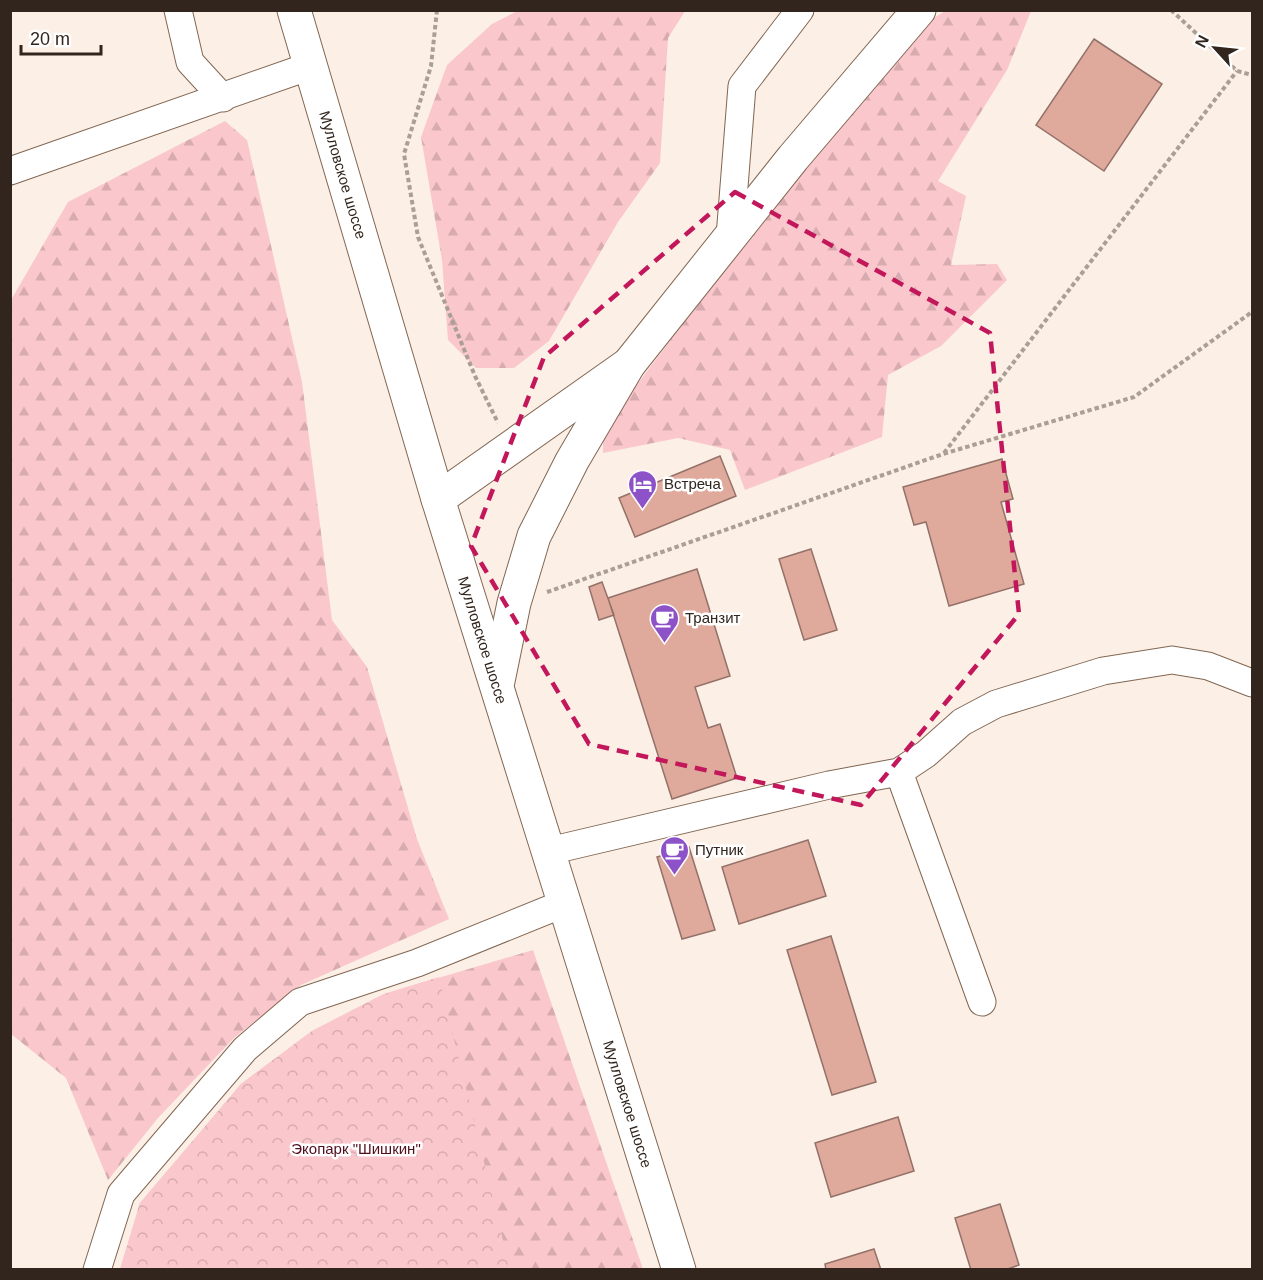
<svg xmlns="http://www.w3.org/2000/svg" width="1263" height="1280" viewBox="0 0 1263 1280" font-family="Arial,sans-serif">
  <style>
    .forest { fill: url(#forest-firs) }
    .park { fill: url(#park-crowns) }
    .building { fill: #dfaa9c; stroke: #947168; stroke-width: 1.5 }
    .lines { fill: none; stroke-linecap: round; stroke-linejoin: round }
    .minor-casing { stroke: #826752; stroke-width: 29 }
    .major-casing { stroke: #826752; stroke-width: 35 }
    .highway-casing { stroke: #826752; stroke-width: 35 }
    .path { stroke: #aa9e95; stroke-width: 4; stroke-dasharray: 4.5 3; stroke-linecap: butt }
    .minor { stroke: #fff; stroke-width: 27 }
    .major { stroke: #fff; stroke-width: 33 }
    .highway { stroke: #fff; stroke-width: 33 }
    .marked { fill: none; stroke: #c2185b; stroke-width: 4.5; stroke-dasharray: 12 8; stroke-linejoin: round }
    .labels { text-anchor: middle; stroke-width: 5; stroke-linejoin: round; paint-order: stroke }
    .street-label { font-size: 15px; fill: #31251d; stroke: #fff }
    .poi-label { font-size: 15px; fill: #31251d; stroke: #fff; text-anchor: start }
    .park-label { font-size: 15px; fill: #510f1e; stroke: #fff }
  </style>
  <defs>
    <pattern id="forest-firs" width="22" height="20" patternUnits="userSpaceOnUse" patternTransform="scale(1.5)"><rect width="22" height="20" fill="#fac7cc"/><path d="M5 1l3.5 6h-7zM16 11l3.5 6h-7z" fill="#d7abaf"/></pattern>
    <pattern id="park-crowns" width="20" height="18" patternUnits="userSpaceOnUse" patternTransform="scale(1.5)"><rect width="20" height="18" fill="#fac7cc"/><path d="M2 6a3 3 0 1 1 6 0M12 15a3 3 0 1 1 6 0" fill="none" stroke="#d7abaf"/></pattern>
  </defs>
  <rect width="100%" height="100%" fill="#fcefe6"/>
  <path class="forest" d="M519,10L685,11L668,38L660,163L618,222L549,341L514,368H476L448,340L442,260L421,137L447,65L492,24Z
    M945,11H1031L1007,70L938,181L966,196L951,265L997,264L1007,280L941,346L888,375L882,437L745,490L730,450L678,438L603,453V435L626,399L713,284L866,93L934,18Z
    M225,121L247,140L302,382L332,620L367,667L417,839L449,919L301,985L234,1038L158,1118L108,1180L66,1078L11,1034V300L68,202Z
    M533,950L643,1269L120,1270L140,1203L241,1084L312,1031L384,994Z"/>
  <path class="park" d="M439,977L510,1269H120L140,1203L241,1084L312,1031L384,994Z"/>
  <path class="building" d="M1094,39L1162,84L1104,171L1036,125Z
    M720,456L736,496L635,537L619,498Z
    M1002,459L1013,499L1001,502L1024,584L949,606L926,522L914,525L903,487Z
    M811,549L837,630L804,640L779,559Z
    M697,569L730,676L695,687L708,728L720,724L737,778L672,799L608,598Z
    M602,582L614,615L599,620L589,587Z
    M808,840L826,896L739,924L722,867Z
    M689,847L715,930L682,939L657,857Z
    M831,936L876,1082L832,1095L787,950Z
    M898,1117L914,1171L831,1197L815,1143Z
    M1000,1204L1019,1265L1005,1270H971L955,1218Z
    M874,1249L881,1270H826L825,1264Z"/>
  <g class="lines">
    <defs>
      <path id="minor" d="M178,10L190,62L223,98
        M10,171L310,66
        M730,237L742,86L800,10
        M899,772L982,1002
        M549,851L829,785L899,772L926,754L962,722L996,704L1103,671L1172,660L1208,666L1252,683
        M97,1270L121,1194L245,1049L300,1002L417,963L565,903"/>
      <g id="major">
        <path id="s1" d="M294,10L438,499"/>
      </g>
      <g id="highway">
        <path id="s2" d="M629,364L438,499L679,1270"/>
        <path d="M498,681L514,603L534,536L572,461L629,364L793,158L919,10"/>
      </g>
    </defs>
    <use href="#minor" class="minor-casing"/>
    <use href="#major" class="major-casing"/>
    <use href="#highway" class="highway-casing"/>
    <path class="path" d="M437,10L431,66L404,154L418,237L475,376L498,423
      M1171,10L1237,71L1252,75
      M944,453L1237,71
      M547,592L943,454L1134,397L1252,312"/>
    <use href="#minor" class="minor"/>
    <use href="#major" class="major"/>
    <use href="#highway" class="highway"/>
  </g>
  <path class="marked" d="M735,192L990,333L1019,614L861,805L589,744L471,546L544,357Z"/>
  <defs>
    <symbol id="hotel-pin" viewBox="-11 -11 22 30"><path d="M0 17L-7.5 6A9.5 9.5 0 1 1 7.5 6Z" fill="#8e52c8" stroke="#fff"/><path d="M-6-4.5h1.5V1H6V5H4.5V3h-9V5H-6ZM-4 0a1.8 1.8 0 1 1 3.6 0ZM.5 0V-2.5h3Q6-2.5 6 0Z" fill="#fff"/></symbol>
    <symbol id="cafe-pin" viewBox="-11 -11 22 30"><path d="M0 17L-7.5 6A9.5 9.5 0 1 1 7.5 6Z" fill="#8e52c8" stroke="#fff"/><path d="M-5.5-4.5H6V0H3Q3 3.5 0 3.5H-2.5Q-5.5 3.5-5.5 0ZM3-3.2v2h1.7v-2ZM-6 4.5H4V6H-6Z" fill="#fff"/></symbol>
  </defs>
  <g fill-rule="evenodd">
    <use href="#hotel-pin" x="626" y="468" width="33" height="45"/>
    <use href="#cafe-pin" x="648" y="602" width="33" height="45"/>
    <use href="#cafe-pin" x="658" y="834" width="33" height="45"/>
  </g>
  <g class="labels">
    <g class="street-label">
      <text dy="5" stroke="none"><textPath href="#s1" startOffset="172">Мулловское шоссе</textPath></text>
      <text dy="5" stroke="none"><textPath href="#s2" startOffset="382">Мулловское шоссе</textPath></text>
      <text dy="5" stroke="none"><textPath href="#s2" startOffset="868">Мулловское шоссе</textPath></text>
    </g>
    <g class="poi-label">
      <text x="664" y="489">Встреча</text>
      <text x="685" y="623">Транзит</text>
      <text x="695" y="855">Путник</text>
    </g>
    <g class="park-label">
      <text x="356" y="1154">Экопарк "Шишкин"</text>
    </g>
  </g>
  <rect width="1263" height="1280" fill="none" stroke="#31251d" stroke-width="24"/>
  <g transform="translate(1215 48) rotate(297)" stroke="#ffffff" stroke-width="4.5" paint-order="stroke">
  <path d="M0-4.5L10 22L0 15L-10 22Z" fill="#31251d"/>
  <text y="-9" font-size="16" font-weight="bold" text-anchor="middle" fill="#31251d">N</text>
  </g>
  <path d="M21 45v9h80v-9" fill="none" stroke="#31251d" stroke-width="3"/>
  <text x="30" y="45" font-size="18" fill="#31251d" stroke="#ffffff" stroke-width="4.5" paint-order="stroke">20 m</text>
</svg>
